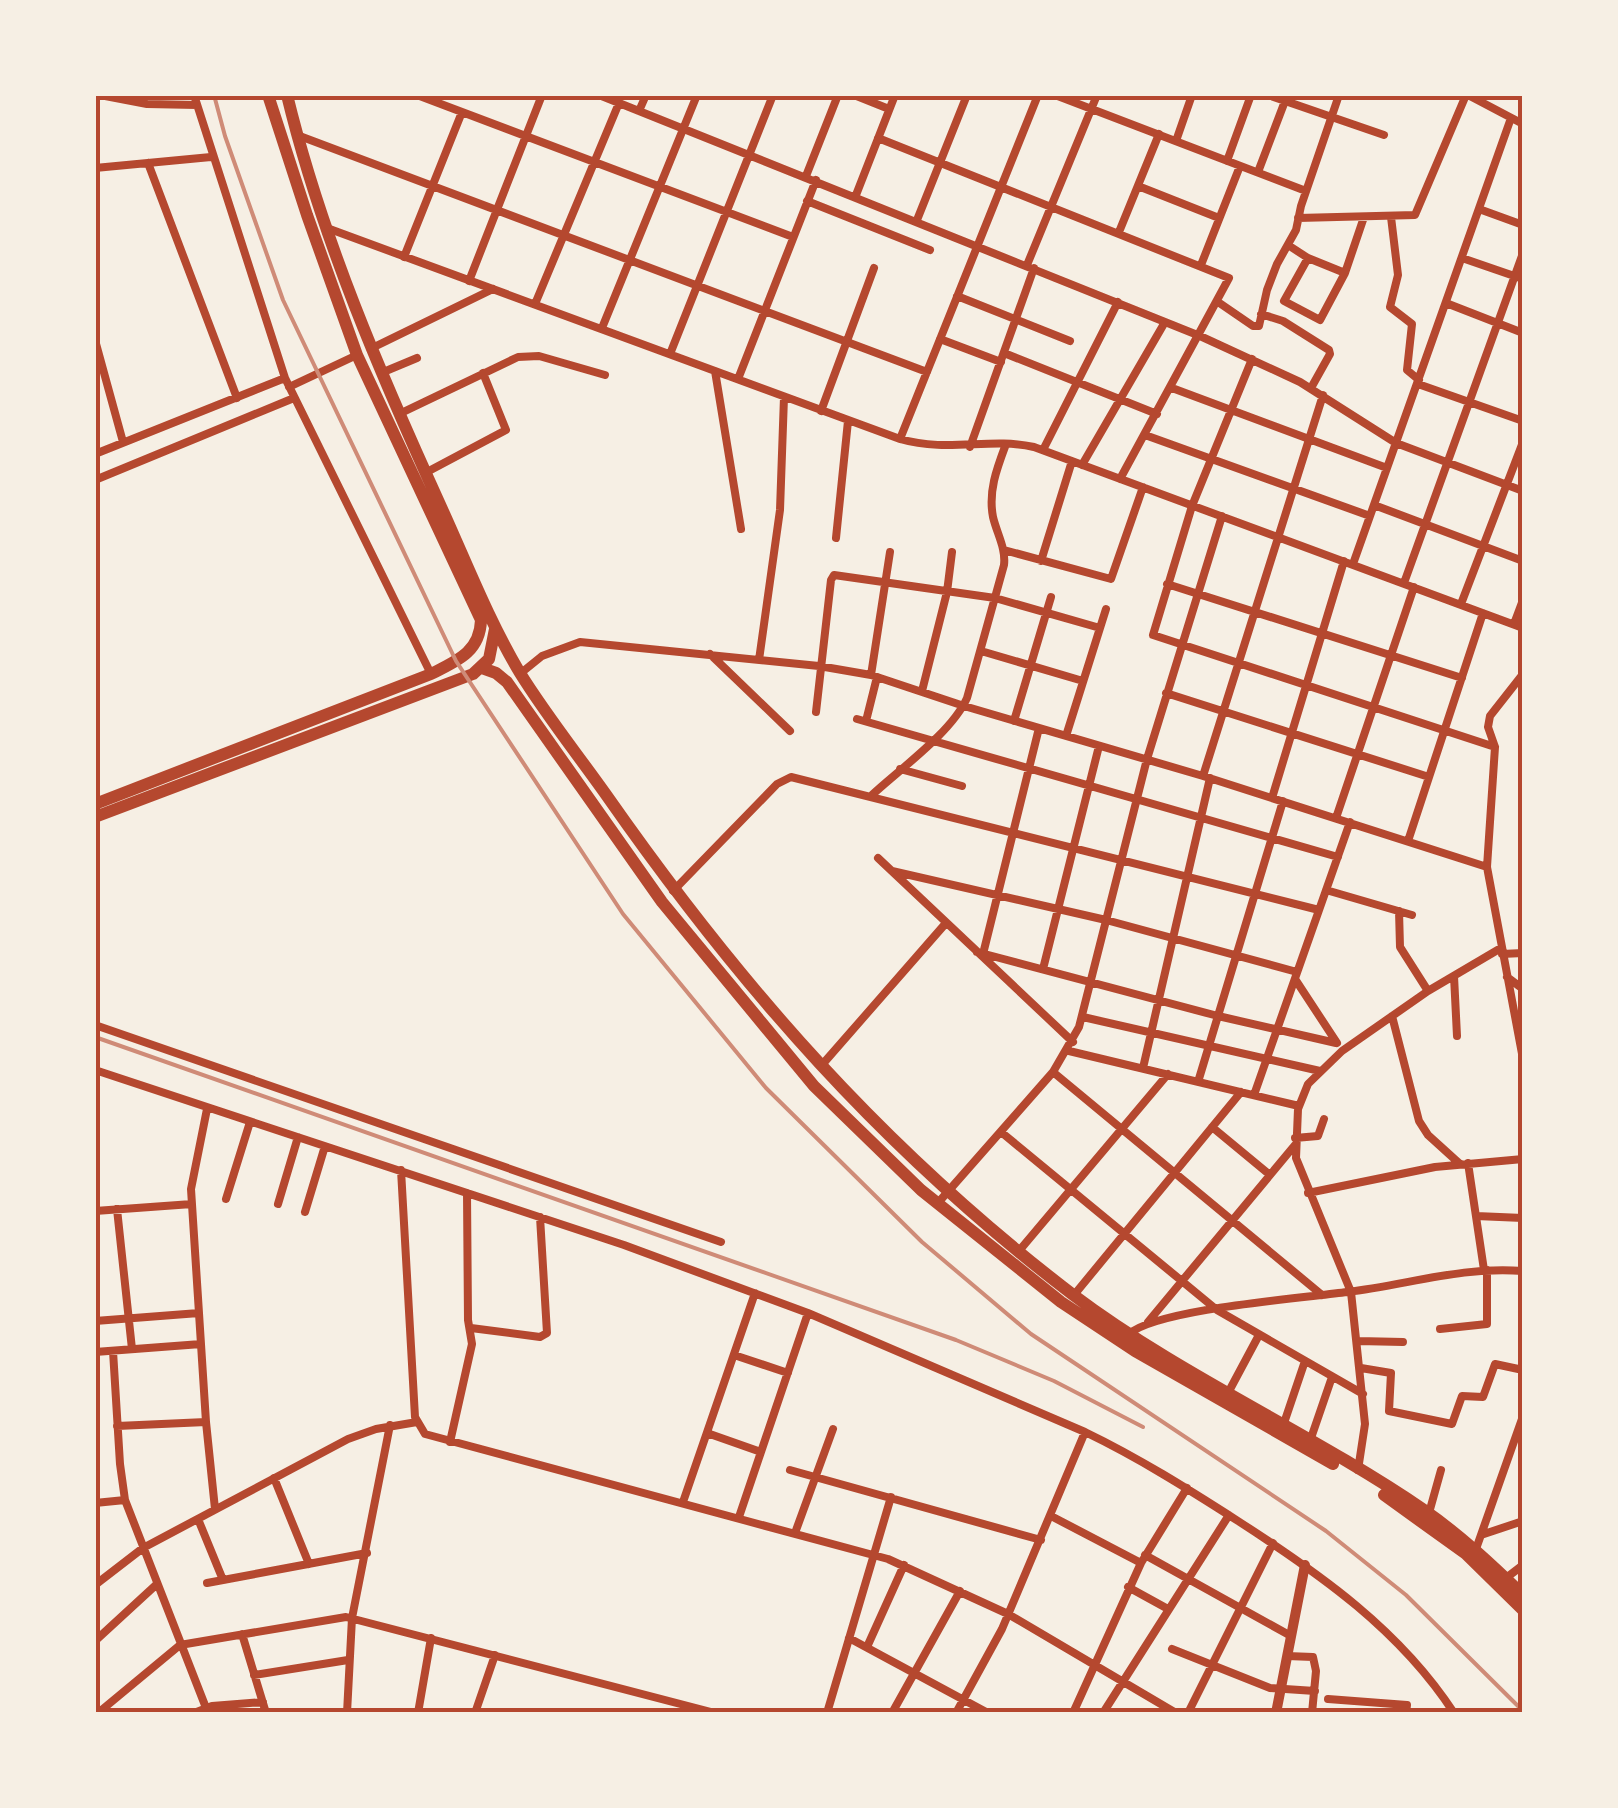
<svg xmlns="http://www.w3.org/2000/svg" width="1618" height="1808" viewBox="0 0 1618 1808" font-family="Quicksand,sans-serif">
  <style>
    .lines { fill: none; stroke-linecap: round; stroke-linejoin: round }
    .minor { stroke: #b5482f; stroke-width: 8 }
    .tertiary { stroke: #b5482f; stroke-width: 10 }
    .primary { stroke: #b5482f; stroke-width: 12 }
    .rail { stroke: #cf8b77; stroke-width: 4 }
    .neatline { fill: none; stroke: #b5482f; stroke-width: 4 }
  </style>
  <rect width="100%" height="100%" fill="#f6efe4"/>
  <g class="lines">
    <path class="minor" d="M100,95L147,104L197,105
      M194,95L285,378L431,674
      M417,95L793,237
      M599,95L1200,336L1300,382L1396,443L1523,491
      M854,95L889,109
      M1055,95L1306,191
      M1268,95L1384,135
      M1468,95L1523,124
      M639,111L646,95
      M297,135L927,372
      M878,138L1229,278L1120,479
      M1176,141L1192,95
      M1227,161L1251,95
      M148,163L237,398
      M95,168L211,157
      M1258,172L1285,101
      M806,176L838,95
      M1138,186L1219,218
      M856,195L895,95
      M807,201L930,250
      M1479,209L1523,225
      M1391,217L1398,275L1390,307L1412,324L1407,370L1419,380
      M1298,218L1415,215L1466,95
      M917,220L967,95
      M327,228L900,439C948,453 990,437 1034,447L1523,628
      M1119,232L1159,134
      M1288,245L1308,258L1345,273
      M404,257L462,112
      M1308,258L1284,301L1320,320L1345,273L1364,217
      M1462,258L1523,279
      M1027,265L1097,95
      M1201,265L1240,166
      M469,281L542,95
      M957,296L1070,341
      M1218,302L1253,326H1259L1267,290L1277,264L1296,230L1301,206L1339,95
      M1446,303L1523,333
      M535,304L619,103
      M1261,314L1283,321L1329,350L1330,354L1311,388
      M602,328L697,95
      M940,339L1001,362
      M95,340L123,442
      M372,348L493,289
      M1004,353L1157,414
      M670,354L773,95
      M1252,359L1192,506L1153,635L1495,747
      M715,371L741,529
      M381,373L417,358
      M738,379L816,180
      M1418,384L1523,421
      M289,387L357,355
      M1172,388L1387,468
      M821,411L874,268
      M399,414L518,357L539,356L605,375
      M1145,435L1370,516
      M900,439L1038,95
      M970,447L1034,268
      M1043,450L1118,302
      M95,454L285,378
      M1082,465L1165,322
      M425,473L506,430L483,373
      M95,480L294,398
      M1374,505L1523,561
      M836,538L848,421
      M1004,550L1111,579L1143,487
      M1041,561L1072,461
      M1353,564L1511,118
      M1404,583L1523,253
      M1167,584L1462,678
      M1461,604L1523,442
      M1514,624L1523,600
      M981,651L1083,681
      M710,654L790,731
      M759,660L780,510L784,397
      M521,673L542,656L580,642L819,666L871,675L964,706L1203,776L1487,867
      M1523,674L1490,716L1488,727L1495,747L1487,867L1523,1059
      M871,675L890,552
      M922,691L947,592L952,552
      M1166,693L1429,777
      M816,712L831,580L834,575L995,598L1100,628
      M857,719L1338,857
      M866,721L877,677
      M1014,721L1051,597
      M1066,736L1106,609
      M900,769L962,786
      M1203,776L1323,395
      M872,795C900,769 952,732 967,698L1004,565C1006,548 997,534 993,517C988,491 997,468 1006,444
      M1272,798L1344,561
      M1336,818L1414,587
      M1408,841L1483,613
      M878,858L1073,1042
      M892,871L1106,920L1297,972
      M1326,890L1412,915
      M673,891L777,784L791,777L1319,910
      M1399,911L1400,947L1428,991
      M977,952L1218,1016L1336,1043
      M983,954L1039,728
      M1502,954L1523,953
      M1043,969L1099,746
      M1454,976L1457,1036
      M1507,977L1523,989
      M1295,979L1337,1043
      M1392,1016L1419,1121L1428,1135L1460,1164
      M1083,1017L1320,1071
      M95,1025L721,1242
      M1069,1051L1299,1106
      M821,1066L946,923
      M1143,1068L1210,778
      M95,1070L624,1245L808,1313L1085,1432C1139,1458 1188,1489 1238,1521C1320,1574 1400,1630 1454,1713
      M1053,1072L1322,1295
      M1198,1082L1283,801
      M1254,1095L1350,822
      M207,1109L191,1189L206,1422L215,1509
      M1212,1127L1270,1175
      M1001,1132L1217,1310L1363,1394
      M1295,1138L1318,1136L1324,1119
      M1468,1163L1484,1270
      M401,1170L415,1417L425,1434L888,1559L1008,1614L1176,1713
      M1308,1193L1435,1167L1523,1159
      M226,1199L250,1122
      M278,1204L298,1137
      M937,1204L1053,1072L1079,1027L1147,759L1222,516
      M117,1209L132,1349
      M95,1211L192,1204
      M305,1212L325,1146
      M1476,1216L1523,1218
      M1019,1251L1168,1074
      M1074,1295L1241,1092
      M95,1321L199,1313
      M1148,1322L1295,1145
      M471,1328L540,1337L547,1333L540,1217
      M1440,1329L1487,1324V1270
      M1129,1334C1157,1309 1303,1298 1347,1292C1407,1285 1462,1266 1523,1271
      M1358,1341L1403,1342
      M113,1351L120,1464L125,1500L208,1713
      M95,1352L201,1344
      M734,1355L788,1373
      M1361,1368L1391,1373L1389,1411L1452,1424L1462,1396L1483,1397L1495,1364L1523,1370
      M1228,1393L1259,1335
      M117,1426L206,1422
      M1283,1426L1305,1361
      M707,1433L761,1452
      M1310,1441L1332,1377
      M450,1442L472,1344L468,1320L467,1193
      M790,1470L1041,1540
      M1358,1470L1365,1424L1351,1292L1296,1158L1298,1109L1308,1084L1342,1051L1428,991L1501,948
      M274,1478L309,1564
      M683,1502L755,1293
      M95,1503L125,1500
      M1429,1513L1441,1470
      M1051,1516L1141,1563
      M739,1517L808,1313
      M198,1519L223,1580
      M795,1533L833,1429
      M1481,1535L1523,1521
      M1476,1549L1523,1416
      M1145,1555L1291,1636
      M1506,1578L1523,1565
      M207,1583L367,1553
      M95,1585L143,1548L348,1439L376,1429L417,1422
      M1128,1587L1168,1609
      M242,1634L266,1713
      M849,1638L988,1713
      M95,1641L157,1584
      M867,1647L904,1565
      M1172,1649L1270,1688L1315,1691
      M1287,1656L1313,1657L1316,1671L1312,1713
      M254,1675L348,1660
      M1328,1699L1407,1705L1406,1713
      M98,1713L180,1645L346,1617L715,1713
      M194,1713L212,1706L263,1702
      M347,1713L352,1618L390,1425
      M418,1713L431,1638
      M475,1713L495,1655
      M827,1713L891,1497
      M892,1713L960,1591
      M956,1713L1002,1629L1085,1432
      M1073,1713L1141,1563L1187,1488
      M1103,1713L1229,1515
      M1188,1713L1273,1543"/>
    <path class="tertiary" d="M1276,1713L1305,1565"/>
    <path class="primary" d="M287,95C322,239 381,375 442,509C467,564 489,621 520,673C546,715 578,755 607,796C742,989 884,1150 1072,1294C1182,1377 1310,1432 1424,1510C1460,1535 1491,1564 1523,1595
      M482,668L496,673L507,682L662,902L814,1086L921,1190L1061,1302L1135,1351L1333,1464
      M95,804L431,674C457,661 480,652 481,620L357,355L307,215L268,95
      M95,817L473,674L489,659L495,629
      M1384,1495L1466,1554L1523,1610"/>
    <path class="rail" d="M214,95L225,136L283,300L456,661L623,914L766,1088L922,1242L1031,1334L1326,1531L1406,1595L1523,1711
      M95,1037L956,1340L1054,1381L1143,1427"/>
  </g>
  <rect width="1618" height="1808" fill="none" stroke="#f6efe4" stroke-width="195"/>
  <rect x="98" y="98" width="1422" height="1612" class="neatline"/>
</svg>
